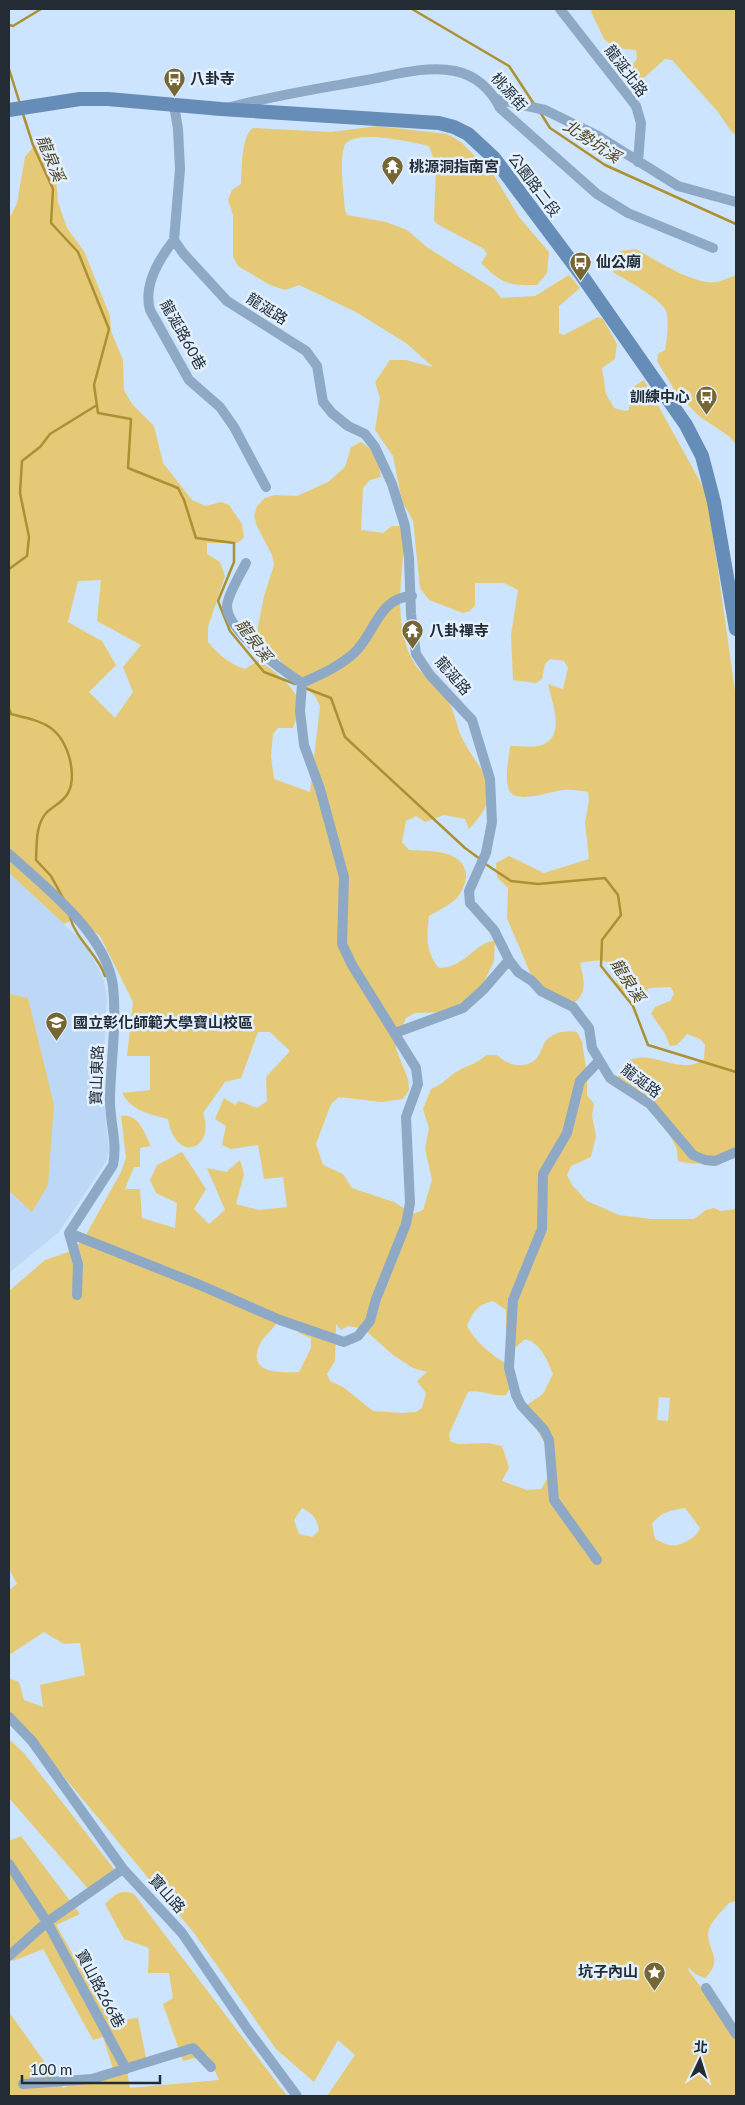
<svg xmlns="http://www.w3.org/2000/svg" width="745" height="2105" viewBox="0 0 745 2105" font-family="Lato,'Noto Sans TC',sans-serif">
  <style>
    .built { fill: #bcd8f6 }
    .green { fill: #e5c976; fill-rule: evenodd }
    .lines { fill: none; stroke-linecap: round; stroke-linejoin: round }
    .stream { stroke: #ad9033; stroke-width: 2.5 }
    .minor { stroke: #8ea9c6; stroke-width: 10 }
    .secondary { stroke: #658db7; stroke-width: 14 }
    .labels { text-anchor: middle; stroke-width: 5; stroke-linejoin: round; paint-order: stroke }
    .street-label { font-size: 15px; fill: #232c35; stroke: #e2f0ff }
    .poi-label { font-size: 15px; font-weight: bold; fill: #232c35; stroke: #e2f0ff; text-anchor: start }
    .water-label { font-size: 16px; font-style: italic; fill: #50431d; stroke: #e2f0ff }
  </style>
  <rect width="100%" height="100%" fill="#cce4fd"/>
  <path class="built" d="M9,873L87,946L104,981L107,1000L102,1084L109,1151L107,1160L59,1232L9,1273Z"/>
  <path class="green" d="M592,9H736V135L731,131L718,112L672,60L665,59L636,85L629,83L624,77L637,58L636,50L615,48L604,39L591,12Z
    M378,126L447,134L461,142L493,174L519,217L549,252L547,273L537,285C508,286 501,283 481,263L487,254L484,249L437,224L434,220L436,166L429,146C415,143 349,127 344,147C339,167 344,191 345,210L347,215L386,222L407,230L428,248L494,289L501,298L535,296L569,275L580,288L559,306V333L564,335L598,317L603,319L617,344L615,359L602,368L606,394L614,408L625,411L629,410L630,389L644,380L702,485L708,500L736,698V1153C714,1162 702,1167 678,1161C677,1156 678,1150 675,1145C663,1120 638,1097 617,1080C618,1076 620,1069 623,1066C645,1042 679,1079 704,1059L705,1045L700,1039L687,1034L677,1045L670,1046L664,1032L651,1014L655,1007L670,1001L674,994L671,987L649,988L639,999L631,997L618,989C613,961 610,957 580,963C584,980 588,992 573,1004L558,1001L531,975L507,918L508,888L497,877L496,863L509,856L544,873L589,859L585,822L589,800L588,792C580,791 572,789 564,790C550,791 516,805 509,790C504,778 509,759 510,746C519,746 533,748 542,745C566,736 552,703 548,684L563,689L568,668L564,661L550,659L545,664L542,679L536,683L513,680L511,635L518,590L504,583H475V605L470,611L463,613L429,600L420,588L413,521L402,501L393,456L375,430L380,398L375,382L390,360H406L433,367L406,343L356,312L299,285L285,290L270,285L238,266L233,257V215L228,200L232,190L241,184C242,169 241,136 253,128L331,132Z
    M36,144L56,177L58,202L67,228L84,251L110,316L111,331L123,360L124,390L132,404L154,426L163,463L192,500L206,506L221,502L229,505L242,524L244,538L237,543H207V554L220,562L225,576L208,627V642C218,654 229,664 245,669L258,661C271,667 298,690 300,705C301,711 295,721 293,728H278L273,734L271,756L274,779L310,792L320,706L315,696L291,676L279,659L262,647L256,637L264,596L274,565L272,555L257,526L254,516L257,506L265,498L275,495L297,496L328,482L345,467L351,447L361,442C376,451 378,461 381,477L370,480L363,488L361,530L383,533L392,526H402L405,536C402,575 394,616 409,653C416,671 431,680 443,694C454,706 455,721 461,736C480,776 510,785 469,829L465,819L444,815L425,822L416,816L406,821L402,842L409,850C428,851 463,849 466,874C467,882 461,893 456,899C448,906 437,911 429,916C427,935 425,952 439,968C466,967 472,945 495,940L494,961L485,980L484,990L447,1012L415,1013L406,1018L397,1038L396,1049L408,1079L409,1090L403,1099L382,1102L339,1097L331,1104L316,1144L323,1165L343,1174L352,1188L394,1202L413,1214L423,1210L432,1180L425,1149L429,1128L423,1109L431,1089C444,1084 447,1077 458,1071C469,1064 476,1065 486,1055H497C507,1065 524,1070 536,1059C540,1055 542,1047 545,1042C552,1032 567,1030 577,1032L582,1042L587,1074V1095L594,1104L592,1115L596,1136L591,1157L571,1166L567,1175L572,1185L587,1201L619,1215L651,1219H694L706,1210L714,1208L721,1211L736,1209V1901L729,1903C723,1910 712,1920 709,1929C704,1949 726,1958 705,1978L695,1974L688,1967L689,1971L736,2035V2096H327L355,2055L338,2040L314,2082L276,2049L194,1933L35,1742L9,1718V1678L19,1682L24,1700L43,1707L40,1685L85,1675L80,1643L64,1644L44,1632L9,1655V1590L17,1584L9,1569V1291L45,1260L71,1251L83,1240L121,1172L126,1158L121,1116C139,1113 144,1132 151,1146L140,1148V1167H134L125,1189H140L142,1218L175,1228L177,1203L156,1193L150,1180L157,1165L182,1152L206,1189L194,1209L209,1224L225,1210L207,1168L226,1172L240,1160L244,1174L236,1204L259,1210L287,1207L283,1177L264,1179L258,1145L231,1149L222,1145L226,1126L215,1119L224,1098L235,1105L239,1101L257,1108L267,1101L266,1077L290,1051L270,1032H258L241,1078L225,1082L203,1113C216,1149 176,1165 168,1119C149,1114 132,1111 122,1093L150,1090V1056H127L133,1002L100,936L76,919L64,924L9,873V219L17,203L25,157ZM101,580L97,621L141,645L123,667L133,692L115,718L89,692L116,665L102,641L68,622L78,581ZM493,1301L506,1310V1347L514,1349L525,1339C541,1343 547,1360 553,1374L543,1394L524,1407L551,1454L553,1469L541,1489L527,1490L502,1481L509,1467L502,1446L488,1443L458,1444L450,1441L449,1434L468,1392C481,1389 492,1397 506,1395L510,1388V1366C494,1357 475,1342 467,1326C472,1313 478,1304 493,1301ZM277,1323L298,1324L299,1333L311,1338V1348L299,1372C280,1373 246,1374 260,1344C263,1337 272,1330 277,1323ZM336,1324L341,1330L348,1326L364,1329L393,1355L413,1368L427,1372L417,1381L426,1393L422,1408L416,1412L402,1413L373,1411L343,1387L330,1381L327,1374L335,1361ZM659,1397L670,1398L668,1421L657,1420ZM302,1508C313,1514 317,1518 319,1531L312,1537L299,1534L294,1520ZM685,1508L700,1528C697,1535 695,1536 689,1540C674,1548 670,1547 655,1539L652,1524C660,1512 672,1510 685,1508Z
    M636,249C658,261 681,277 706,282C716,284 727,279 736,275V445L730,437L699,416L677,394L657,361L658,354L665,350C667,342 669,318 666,311C659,297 627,281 613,272V264L620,251Z
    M9,994L28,998L54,1105L48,1185L32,1212L9,1191Z
    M9,1739L24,1753L114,1869L90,1891L9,1798Z
    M21,1836L80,1914L56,1925L111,2021L138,2018L147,2062L126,2066L130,2088L219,2080L208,2055L183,2061L163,2004L173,1998L169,1973H148L149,1948L124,1939L105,1904C115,1894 120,1889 134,1894L287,2096H9V2012L63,2088L113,2069L103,2037L93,2040L43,1949L13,1961L9,1954V1841Z"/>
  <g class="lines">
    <path class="stream" d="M412,9L509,66L534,104
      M9,25L13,26L41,9
      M9,69L20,104
      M540,112L550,128L605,165L736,224
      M23,114L33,145L53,189L51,223L78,252L109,329L94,385L98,413L131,419L128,468L178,488L184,500L196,538L234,543V562L218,601L230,631L264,672L295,684
      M9,569L27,556L29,537L20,493L22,461L40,447L50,434L97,405
      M305,688L331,698L345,737L465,848L480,859
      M9,709L11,714C43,722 61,725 70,760C72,769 73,782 69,791C65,801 55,805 47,812C35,825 37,844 36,860L51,876L63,898
      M484,863L511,881L538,884L605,878L618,895L621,915L602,940L601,966L633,1006L648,1045L736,1072
      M70,917C76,940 98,954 105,976"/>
    <path class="minor" d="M560,9L636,106L641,123L638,162
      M496,99L545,110L598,136L678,186L736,202
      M174,105L178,129L180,169L174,240L183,253L227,301L306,351L317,366L323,402L332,413L348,426L365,434L375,447L392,484L405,526L409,558L411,614L416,654L430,675L472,720L490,779L492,822L486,853L469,891L470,903L494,930L509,960L518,972L532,981L541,991L573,1007L589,1028L592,1048L610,1078L650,1104L693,1155L705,1160L715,1161L736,1152
      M231,107C276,95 322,88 367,80C394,75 427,65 455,71C475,75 491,89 500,108L597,194L628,213L713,248
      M174,240C159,259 143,285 150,310L189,380L220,407L234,427L266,487
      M246,563C241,573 227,596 227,606C227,631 282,670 302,683C320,675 338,667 353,654C375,635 377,598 412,596
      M9,854C46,888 106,933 113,986C117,1023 111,1060 110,1097C109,1120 118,1142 113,1165L69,1233
      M395,1033L463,1008L484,989L509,960
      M69,1233L200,1285L280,1320L344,1342L358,1336L370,1321L376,1299L406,1224L410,1203L406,1117L418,1084L416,1068L352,965L342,944L344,877L320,789L304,745L300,711L302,683
      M69,1233L78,1264L77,1295
      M597,1560L554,1500L549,1440L544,1430L521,1405L516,1395L509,1368L513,1300L542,1229L543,1174L567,1133L580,1081L599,1061
      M9,1717L32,1741L123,1869L182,1933L248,2030L297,2096
      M9,1864L47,1922L126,2069
      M9,1956L47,1922L123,1869
      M706,1988L736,2034
      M23,2084L92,2079L193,2048L211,2067"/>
    <path class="secondary" d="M9,110L80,99H108L221,109L439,123L454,127L468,134L494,158L580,273L686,425L702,456L714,502L736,629"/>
  </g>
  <defs>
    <symbol id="bus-pin" viewBox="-11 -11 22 30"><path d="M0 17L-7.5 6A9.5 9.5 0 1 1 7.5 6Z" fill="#766633" stroke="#e2f0ff"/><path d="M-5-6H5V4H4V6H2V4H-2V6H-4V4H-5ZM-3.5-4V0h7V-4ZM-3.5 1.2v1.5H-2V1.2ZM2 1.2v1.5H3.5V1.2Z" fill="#fff"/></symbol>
    <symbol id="temple-pin" viewBox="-11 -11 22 30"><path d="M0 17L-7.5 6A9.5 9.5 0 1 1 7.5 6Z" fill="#766633" stroke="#e2f0ff"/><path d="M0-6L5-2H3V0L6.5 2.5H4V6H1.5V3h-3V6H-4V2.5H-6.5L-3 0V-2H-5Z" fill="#fff"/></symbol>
    <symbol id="university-pin" viewBox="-11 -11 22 30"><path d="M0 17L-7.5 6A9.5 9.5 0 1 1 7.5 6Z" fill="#766633" stroke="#e2f0ff"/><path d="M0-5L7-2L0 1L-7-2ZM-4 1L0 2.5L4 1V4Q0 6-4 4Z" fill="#fff"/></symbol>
    <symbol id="sight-pin" viewBox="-11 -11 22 30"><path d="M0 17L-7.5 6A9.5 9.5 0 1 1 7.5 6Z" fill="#766633" stroke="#e2f0ff"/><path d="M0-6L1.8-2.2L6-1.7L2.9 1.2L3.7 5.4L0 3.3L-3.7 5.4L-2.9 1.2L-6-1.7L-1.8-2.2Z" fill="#fff"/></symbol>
  </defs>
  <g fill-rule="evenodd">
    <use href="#bus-pin" x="162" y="66" width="25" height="34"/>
    <use href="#temple-pin" x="380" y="154" width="25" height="34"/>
    <use href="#bus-pin" x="568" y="250" width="25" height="34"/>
    <use href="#bus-pin" x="694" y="384" width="25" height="34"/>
    <use href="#temple-pin" x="400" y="618" width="25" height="34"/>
    <use href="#university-pin" x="44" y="1010" width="25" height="34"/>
    <use href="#sight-pin" x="642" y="1960" width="25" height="34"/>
  </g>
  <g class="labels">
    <g class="street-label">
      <text transform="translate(626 71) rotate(53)" y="5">龍涎北路</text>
      <text transform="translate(509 92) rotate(48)" y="5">桃源街</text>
      <text transform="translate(534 185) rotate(53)" y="5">公園路二段</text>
      <text transform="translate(267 309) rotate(32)" y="5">龍涎路</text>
      <text transform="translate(183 335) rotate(61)" y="5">龍涎路60巷</text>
      <text transform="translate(453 676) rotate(49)" y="5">龍涎路</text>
      <text transform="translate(97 1075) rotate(-88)" y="5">寶山東路</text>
      <text transform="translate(641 1081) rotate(37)" y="5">龍涎路</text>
      <text transform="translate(167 1894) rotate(48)" y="5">寶山路</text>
      <text transform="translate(100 1989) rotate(62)" y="5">寶山路266巷</text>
    </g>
    <g class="poi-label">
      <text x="190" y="84">八卦寺</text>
      <text x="409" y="172">桃源洞指南宮</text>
      <text x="596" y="267">仙公廟</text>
      <text x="690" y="402" text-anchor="end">訓練中心</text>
      <text x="429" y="636">八卦禪寺</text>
      <text x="73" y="1028">國立彰化師範大學寶山校區</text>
      <text x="638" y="1977" text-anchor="end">坑子內山</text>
    </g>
    <g class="water-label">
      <text transform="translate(592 141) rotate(33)" y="6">北勢坑溪</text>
      <text transform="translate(51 158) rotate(68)" y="6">龍泉溪</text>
      <text transform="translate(254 640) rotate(53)" y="6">龍泉溪</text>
      <text transform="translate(628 980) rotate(57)" y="6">龍泉溪</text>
    </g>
  </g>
  <rect width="745" height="2105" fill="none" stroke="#232c35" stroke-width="20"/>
  <g transform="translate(700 2060) rotate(4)" stroke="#e2f0ff" stroke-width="4" paint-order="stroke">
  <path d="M0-4L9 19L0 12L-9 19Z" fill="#232c35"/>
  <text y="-8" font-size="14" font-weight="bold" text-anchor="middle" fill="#232c35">北</text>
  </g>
  <path d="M22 2075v8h138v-8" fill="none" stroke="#232c35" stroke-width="2.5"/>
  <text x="30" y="2075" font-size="15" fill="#232c35" stroke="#e2f0ff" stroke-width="4" paint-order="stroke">100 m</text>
</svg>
